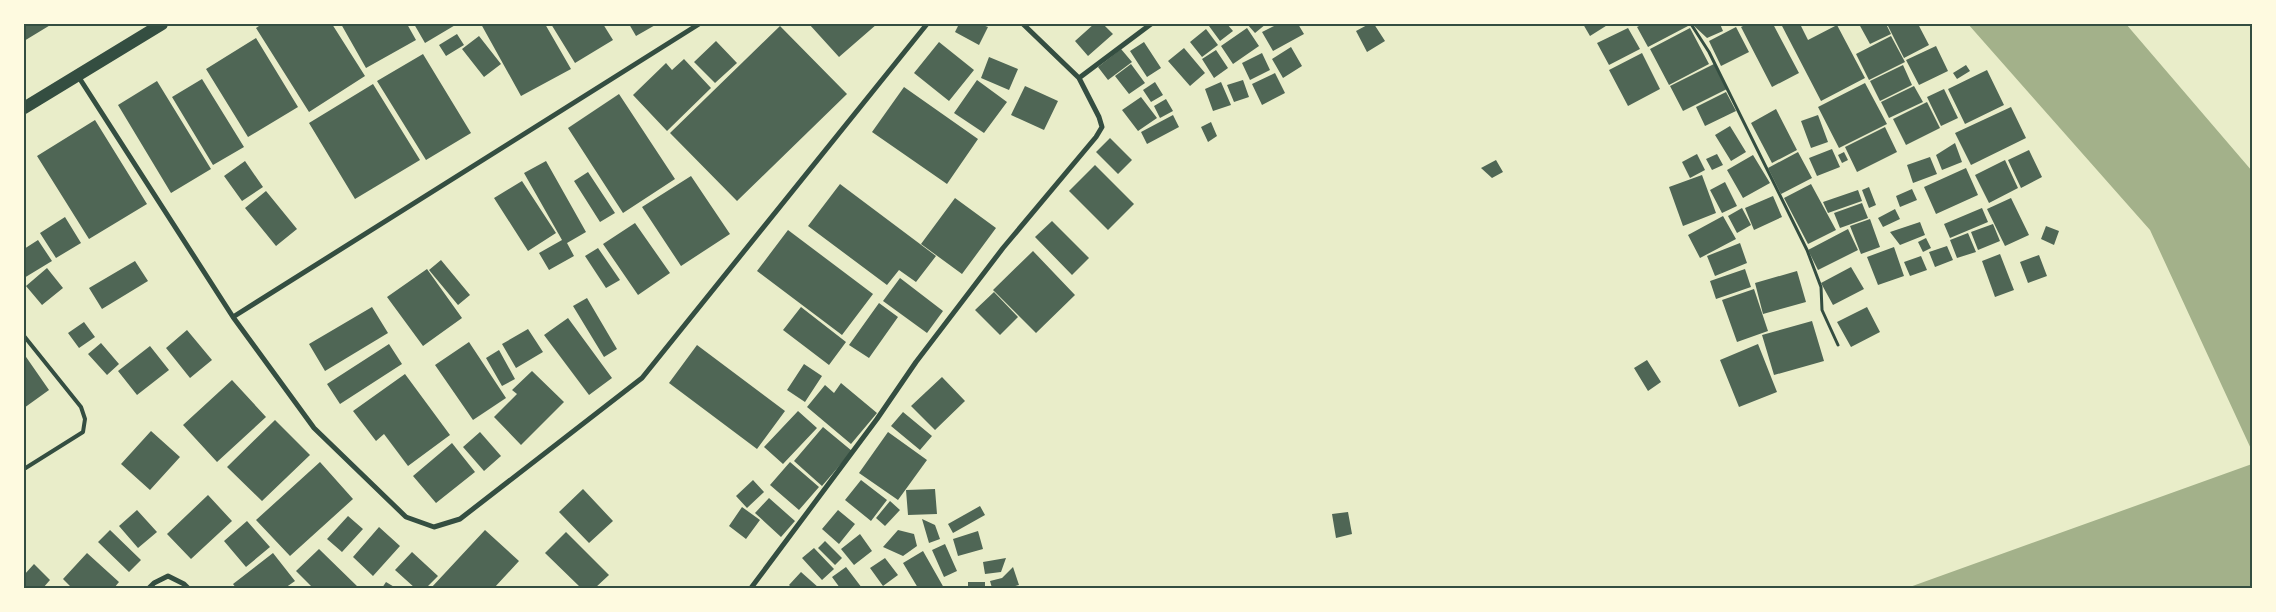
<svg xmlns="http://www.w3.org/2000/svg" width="2276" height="612" viewBox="0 0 2276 612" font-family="'Public Sans',sans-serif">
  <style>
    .water { fill: #a3b18a }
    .building { fill: #4f6655 }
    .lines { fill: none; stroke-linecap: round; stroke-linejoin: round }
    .path { stroke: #344e41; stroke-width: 3 }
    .service { stroke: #344e41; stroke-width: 4 }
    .minor { stroke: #344e41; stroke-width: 5 }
    .primary { stroke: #344e41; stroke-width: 12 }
    .neatline { fill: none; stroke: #344e41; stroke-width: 2 }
  </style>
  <rect width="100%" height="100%" fill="#e9edc9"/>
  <path class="water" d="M1968,24H2126L2252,171V451L2150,230Z
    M2252,464V588H1907Z"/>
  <path class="building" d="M24,24H52L24,41Z
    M262,24H332L365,76L309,112L256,28Z
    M341,24H407L416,40L366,68Z
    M414,24H457L425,43Z
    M481,24H545L571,69L521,96Z
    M551,24H603L613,40L575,63Z
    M629,24H657L636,36Z
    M809,24H877L839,57Z
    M959,24H980L988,27L979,45L955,32Z
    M1094,24H1103L1113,34L1088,56L1075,41Z
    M1212,24H1227L1233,31L1220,41L1209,26Z
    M1247,24H1266L1255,33Z
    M1278,24H1298L1304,34L1273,51L1262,32Z
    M1369,24H1374L1385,41L1367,52L1356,31Z
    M1583,24H1609L1590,36Z
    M1643,24H1687L1688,26L1648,47L1637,27Z
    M1692,24H1720L1723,31L1707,38Z
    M1747,24H1773L1799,73L1772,87L1741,27Z
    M1781,24H1800L1808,40L1837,25L1865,78L1821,101Z
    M1859,24H1886L1891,34L1870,44Z
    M1887,24H1918L1929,45L1904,58Z
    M780,26L847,94L737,201L670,133Z
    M1736,27L1749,52L1721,66L1709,41Z
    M1247,28L1259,46L1233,64L1221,46Z
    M1628,28L1640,49L1609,65L1597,43Z
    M1690,28L1709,64L1669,85L1650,49Z
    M1206,29L1218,45L1202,57L1190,42Z
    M457,34L464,45L446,56L439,45Z
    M479,36L501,64L484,77L462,49Z
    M1891,36L1905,62L1869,80L1856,54Z
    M256,38L298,107L248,137L206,69Z
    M716,41L737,63L715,83L694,62Z
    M939,42L974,70L949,101L914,73Z
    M1144,42L1161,68L1147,77L1130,51Z
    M1936,46L1948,71L1919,85L1906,60Z
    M1291,47L1302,66L1283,78L1272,59Z
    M1184,48L1205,73L1190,86L1168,61Z
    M1121,49L1132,62L1108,80L1098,67Z
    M1216,50L1228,68L1214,78L1202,59Z
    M1262,53L1270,70L1250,80L1242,63Z
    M1642,53L1660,89L1628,106L1609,70Z
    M423,54L471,133L426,160L377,81Z
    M989,57L1018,69L1009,90L981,78Z
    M684,59L711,88L667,131L633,95L666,63L672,70Z
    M1131,64L1145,83L1129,94L1115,76Z
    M1714,64L1727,89L1683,111L1670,86Z
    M1903,65L1912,85L1880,101L1870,81Z
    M1966,65L1970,71L1957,79L1953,73Z
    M1987,70L2004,105L1965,124L1948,89Z
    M1275,73L1285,93L1262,105L1252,84Z
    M202,79L244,147L213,165L172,97Z
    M977,80L1007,102L984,133L954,113Z
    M1243,80L1249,97L1234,102L1227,85Z
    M157,81L211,169L171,193L118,105Z
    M1155,82L1163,95L1151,102L1143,90Z
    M1221,82L1231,105L1213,111L1205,89Z
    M1865,83L1887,124L1839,148L1818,107Z
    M373,84L420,160L355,199L309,123Z
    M1025,86L1058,101L1044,130L1011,115Z
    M1914,86L1923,102L1889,118L1881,102Z
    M904,87L978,139L947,184L872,132Z
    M1944,89L1958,118L1941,126L1927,97Z
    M1726,92L1736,111L1705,126L1696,107Z
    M619,94L675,179L623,213L568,128Z
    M1141,97L1157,118L1138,131L1122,110Z
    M1166,99L1173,111L1160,118L1154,106Z
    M1927,102L1940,128L1906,145L1893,119Z
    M2011,107L2026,138L1971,165L1955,133Z
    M1776,109L1797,150L1772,163L1751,123Z
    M1173,115L1179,127L1147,144L1141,132Z
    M1818,115L1828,142L1811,148L1801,121Z
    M95,120L147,204L89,239L37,156Z
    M1211,122L1217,136L1208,142L1201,127Z
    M1730,126L1746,152L1731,161L1715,135Z
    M1885,127L1897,152L1857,172L1845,147Z
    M1110,138L1132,160L1118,174L1096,152Z
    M1955,143L1962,162L1942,170L1936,155Z
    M1832,149L1840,167L1817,176L1809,158Z
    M2029,150L2042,177L2021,188L2008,160Z
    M1798,152L1812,178L1781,194L1768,168Z
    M1844,152L1848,160L1842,163L1838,155Z
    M1697,154L1705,170L1690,178L1682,162Z
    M1717,154L1723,165L1712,170L1706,159Z
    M1753,155L1770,183L1743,198L1727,170Z
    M1930,157L1937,174L1913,183L1907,165Z
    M1496,160L1503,172L1492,178L1481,168Z
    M2005,160L2018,188L1989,203L1975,175Z
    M245,161L263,187L242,201L224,176Z
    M546,161L586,232L567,243L574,256L549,270L539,253L562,240L524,173Z
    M1095,165L1134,204L1108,230L1069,191Z
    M1966,168L1978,195L1936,214L1924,187Z
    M588,172L615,213L600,222L574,181Z
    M1702,175L1716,213L1683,226L1669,187Z
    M691,176L730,234L681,266L642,207Z
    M522,181L556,233L528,251L494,198Z
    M1725,182L1737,206L1722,213L1710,190Z
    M840,184L936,256L916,282L899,270L887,285L808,226Z
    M1811,184L1836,230L1808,244L1784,198Z
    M1869,187L1876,205L1869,208L1862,190Z
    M1912,189L1917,200L1900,207L1896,196Z
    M1858,190L1862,201L1828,213L1823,202Z
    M266,191L297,229L276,246L245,208Z
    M1773,196L1782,217L1754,230L1745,208Z
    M955,198L996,228L962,274L921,244Z
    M2011,198L2029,235L2005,246L1987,209Z
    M1862,203L1868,218L1840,228L1834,213Z
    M1742,208L1751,225L1737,233L1728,216Z
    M1982,208L1988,222L1950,238L1944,224Z
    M1895,209L1900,219L1883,227L1878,218Z
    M1723,216L1736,239L1700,258L1688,235Z
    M65,217L81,243L56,258L40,233Z
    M1870,219L1880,247L1861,254L1850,226Z
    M1052,221L1089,258L1072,275L1035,237Z
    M1920,222L1925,235L1900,245L1890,232Z
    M635,223L670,273L638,295L603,244Z
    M1993,224L2000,241L1978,250L1971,232Z
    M2046,226L2059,231L2054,245L2041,239Z
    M1848,229L1858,250L1818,270L1808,250Z
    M788,230L873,294L842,335L757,271Z
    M1968,233L1976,252L1957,258L1950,240Z
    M1926,238L1931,248L1923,252L1918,242Z
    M38,240L52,261L24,278V249Z
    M1740,243L1747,263L1715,276L1707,256Z
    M1947,246L1953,260L1935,267L1929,252Z
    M1894,247L1904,276L1878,285L1867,257Z
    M598,248L620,280L606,288L585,256Z
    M1033,251L1075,295L1036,333L993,290Z
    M2000,254L2014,290L1995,297L1982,261Z
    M2039,255L2047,276L2028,283L2020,262Z
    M1921,256L1927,270L1910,276L1904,262Z
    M441,260L470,295L458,305L429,270Z
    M135,261L148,281L102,309L89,288Z
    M1851,267L1864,289L1833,305L1821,283Z
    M47,268L63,288L42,305L26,286Z
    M427,269L462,318L423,346L387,297Z
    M1745,269L1751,287L1716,299L1710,281Z
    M1797,271L1806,302L1763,314L1755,283Z
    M900,278L943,311L927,333L883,301Z
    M1754,289L1768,331L1737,342L1722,300Z
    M994,292L1018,317L1000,335L975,310Z
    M587,298L617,349L604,357L573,306Z
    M879,303L898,317L869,358L849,345Z
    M372,307L388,333L325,371L309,344Z
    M801,307L846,342L829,365L783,330Z
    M1867,307L1880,332L1851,347L1837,322Z
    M568,318L612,378L589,395L544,335Z
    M1812,321L1824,361L1774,375L1762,335Z
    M84,322L95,337L79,348L68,333Z
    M528,329L543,352L516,368L502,344Z
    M187,330L212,360L190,378L166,348Z
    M469,342L506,398L473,420L435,365Z
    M101,343L119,364L107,375L88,354Z
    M389,344L402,364L340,404L327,384Z
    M1758,344L1777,392L1739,407L1720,360Z
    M697,345L785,411L757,449L669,383Z
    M150,346L169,370L137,395L118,371Z
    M499,350L515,379L502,386L486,358Z
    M24,354L49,390L24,408Z
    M1647,360L1661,382L1648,391L1634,368Z
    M804,364L822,376L805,402L787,390Z
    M532,371L564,402L521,445L494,417L517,394L512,390Z
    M405,374L450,435L408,466L384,434L376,441L353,411Z
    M942,377L965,401L935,430L911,406Z
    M232,380L266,417L217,462L183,425Z
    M841,383L877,413L851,444L807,407L825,385L834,393Z
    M798,411L817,428L783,464L764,447Z
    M903,412L932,436L920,450L891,426Z
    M275,420L310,455L262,501L227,467Z
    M823,427L852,451L822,486L794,461Z
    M151,431L180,457L150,490L121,464Z
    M480,432L501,456L484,471L463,447Z
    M888,432L927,460L898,500L859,473Z
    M452,443L475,472L436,503L413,476Z
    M320,462L353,499L290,556L256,520Z
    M790,462L819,487L799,510L770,485Z
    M753,480L764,492L747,508L736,496Z
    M861,480L887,500L871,521L845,500Z
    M583,489L613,521L589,543L559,512Z
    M935,489L937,514L908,515L906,490Z
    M208,495L232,521L191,559L167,534Z
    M769,498L795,521L781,537L755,513Z
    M890,501L900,510L885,526L876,518Z
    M980,506L985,515L953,533L948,524Z
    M742,507L760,520L746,539L729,526Z
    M137,510L157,532L138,548L119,526Z
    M838,510L855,524L839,544L822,529Z
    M1348,512L1352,534L1336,538L1332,514Z
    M348,516L363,529L342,552L327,539Z
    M922,519L935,525L940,539L929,543Z
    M247,521L270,547L246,567L224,541Z
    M379,527L400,546L373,576L353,557Z
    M110,530L141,560L129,572L98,542Z
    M485,530L519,561L494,588H431Z
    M898,530L914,534L917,546L903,556L883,547Z
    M978,531L983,549L958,556L953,539Z
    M566,532L609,575L595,588H581L545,553Z
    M860,534L872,551L854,565L841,549Z
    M825,541L842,558L835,565L818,548Z
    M945,544L957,571L944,577L932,550Z
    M814,548L834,569L822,580L802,558Z
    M319,549L359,588H313L296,571Z
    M923,551L944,588H918L903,563Z
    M412,552L438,576L426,588H415L395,570Z
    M87,553L119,582L114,588H72L63,579Z
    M273,553L295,581L285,588H236L233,584Z
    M885,558L898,575L883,586L870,568Z
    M1006,558L1001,572L985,574L983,562Z
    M34,564L50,580L43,588H24V575Z
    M846,567L862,588H840L832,577Z
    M1013,567L1019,585L1008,588H992L990,581L1002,578Z
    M801,572L819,588H792L789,585Z
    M386,582L396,588H382Z
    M968,582H985V588H968Z"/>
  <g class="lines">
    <path class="path" d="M1691,24L1709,52L1807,250L1821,287L1822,310L1838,345"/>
    <path class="service" d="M24,336L81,407L85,419L83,432L24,469"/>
    <path class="minor" d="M78,76L233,317L314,428L406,517L434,527L460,519L642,378L927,24
      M1079,78L1151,24
      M233,317L699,24
      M149,588L154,583L168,576L184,584L188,588
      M751,588L877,419L916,362L1003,248L1096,137L1102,127L1099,117L1079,78L1023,24"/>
    <path class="primary" d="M24,108L162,24"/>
  </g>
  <rect width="2276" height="612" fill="none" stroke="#fefae0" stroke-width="50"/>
  <rect x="25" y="25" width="2226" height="562" class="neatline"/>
</svg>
